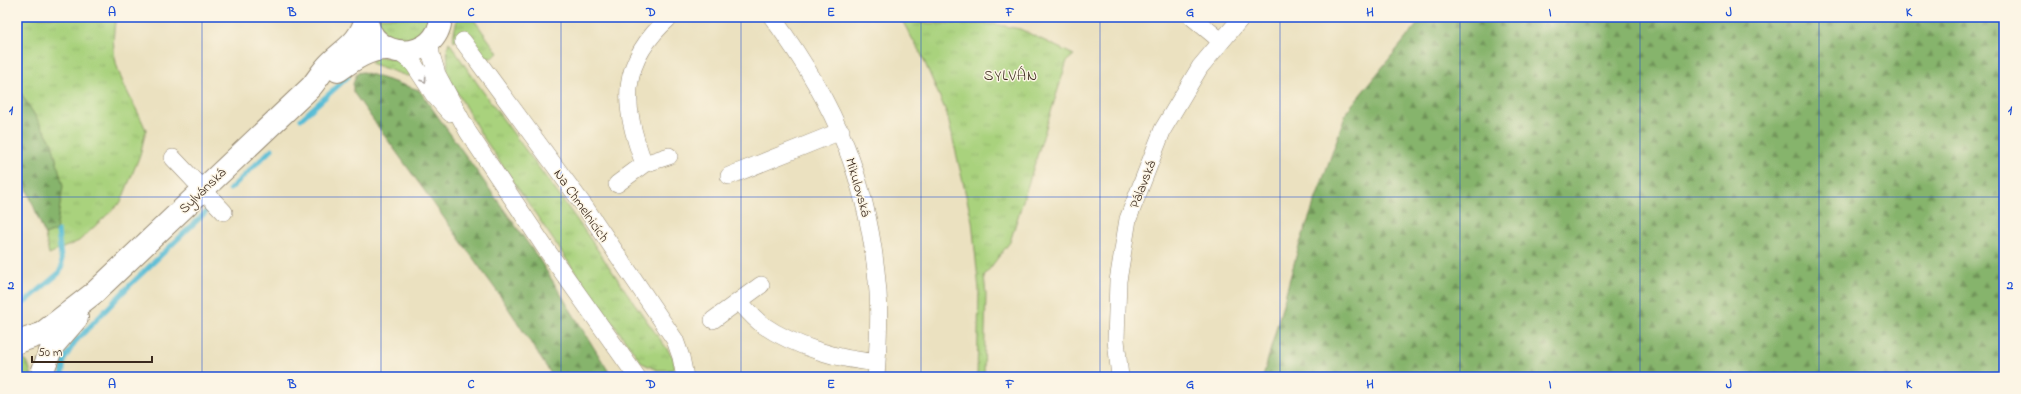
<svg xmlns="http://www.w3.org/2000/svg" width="2021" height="394" viewBox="0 0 2021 394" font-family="'Indie Flower',sans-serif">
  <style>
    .grass { fill: url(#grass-tufts); stroke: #727e4e }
    .forest { fill: url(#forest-firs); stroke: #606f45 }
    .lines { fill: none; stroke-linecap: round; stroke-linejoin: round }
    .stream { stroke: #56bcd5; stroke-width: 5 }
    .street-casing { stroke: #93866f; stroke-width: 18 }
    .secondary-casing { stroke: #93866f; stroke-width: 24 }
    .street { stroke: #fff; stroke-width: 17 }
    .secondary { stroke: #fff; stroke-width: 22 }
    .oneway { stroke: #a79f9a }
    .grid { fill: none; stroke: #1d4ed8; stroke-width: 1; stroke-opacity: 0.55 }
    .labels { text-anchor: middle; stroke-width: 3; stroke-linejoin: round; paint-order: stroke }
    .street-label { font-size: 14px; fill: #3b2a1e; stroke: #fcf5e5 }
    .neighbourhood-label { font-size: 15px; letter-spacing: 1px; fill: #3b2a1e; stroke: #fcf5e5 }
    .neatline { fill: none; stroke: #1d4ed8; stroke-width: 1.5 }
    .grid-label { font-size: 13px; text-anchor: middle; font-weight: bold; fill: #1d4ed8 }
  </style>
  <defs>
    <pattern id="grass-tufts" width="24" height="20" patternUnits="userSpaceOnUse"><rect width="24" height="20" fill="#a9d27d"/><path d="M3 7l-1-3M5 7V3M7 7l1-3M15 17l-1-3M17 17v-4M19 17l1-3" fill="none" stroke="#92b46c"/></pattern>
    <pattern id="forest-firs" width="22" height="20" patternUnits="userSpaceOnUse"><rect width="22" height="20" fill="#86b46c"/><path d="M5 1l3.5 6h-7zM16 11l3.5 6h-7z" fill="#6f9358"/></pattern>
  </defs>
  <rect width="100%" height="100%" fill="#fcf5e5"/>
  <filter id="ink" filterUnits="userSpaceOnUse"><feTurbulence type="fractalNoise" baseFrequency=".025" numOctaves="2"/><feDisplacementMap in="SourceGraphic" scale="8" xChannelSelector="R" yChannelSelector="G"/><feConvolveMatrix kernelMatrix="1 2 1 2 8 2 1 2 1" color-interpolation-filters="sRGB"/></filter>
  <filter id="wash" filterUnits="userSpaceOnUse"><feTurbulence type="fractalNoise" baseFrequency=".012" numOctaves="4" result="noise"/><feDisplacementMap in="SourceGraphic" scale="16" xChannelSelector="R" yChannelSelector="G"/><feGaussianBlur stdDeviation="0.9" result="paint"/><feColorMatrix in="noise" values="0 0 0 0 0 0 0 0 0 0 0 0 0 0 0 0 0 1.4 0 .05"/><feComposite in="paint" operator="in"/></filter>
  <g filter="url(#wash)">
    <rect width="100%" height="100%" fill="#ebe1c0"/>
    <path class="grass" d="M17,17H116C106,67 128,88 146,130L140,155L121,202L79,241L49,254L45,235L56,230L52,143L17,87Z
      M378,17H430C421,49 383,49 378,17Z
      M457,17H472L498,53L491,58H483L465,34L454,42C452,33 457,26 457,17Z
      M900,17H916L920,23L994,24L1020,29L1074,55L1067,61L1010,242L984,276L986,294L984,377H977L979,290L972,221L947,114L922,56Z
      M449,42C491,106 538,165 582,227C612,271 641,314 673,357L675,367L673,370H657L642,363L580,279L481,134L446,73C450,63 445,53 449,42Z
      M375,56L397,59L413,74L407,76L373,64L371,63Z
      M17,354L28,363L32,377H17Z"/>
    <path class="forest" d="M1423,17H2004V377H1263L1298,249L1347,111Z
      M363,72L419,90L539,259L612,377H553L499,294L353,92V84L357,73Z
      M17,87L52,143L63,186L56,231L45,235L17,164Z"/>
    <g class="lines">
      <path class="stream" d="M301,119L348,77
        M230,189L272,149
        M17,304L24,303L59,273L62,266L58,231
        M62,377L64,360L75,342L129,286L207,211"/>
    </g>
  </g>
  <g filter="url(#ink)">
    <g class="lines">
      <defs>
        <path id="street" d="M772,17C836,104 870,184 878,292C880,320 878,349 876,377
          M1192,17L1221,41
          M463,41L585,207L675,340L681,357L685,377
          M430,42L431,54L437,74L468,132L546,249L637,377
          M398,52L413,63L434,95L450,113
          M173,158L224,212
          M644,164C622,104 618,63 670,17
          M729,176L841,131
          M617,184L644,164L669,156
          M739,301C746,309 753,318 763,325C792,345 841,361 877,362
          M713,320L761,285
          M1120,377L1116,340L1118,281L1128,219L1163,129L1200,67L1242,17"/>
        <path id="secondary" d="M366,17C371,63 438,63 441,17
          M338,71C353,60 369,48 389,49
          M18,342L41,334L94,293L311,87C317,80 322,71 329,64C345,48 360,42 366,18
          M43,370L52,347L77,318"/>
      </defs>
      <use href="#street" class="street-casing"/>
      <use href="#secondary" class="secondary-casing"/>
      <use href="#street" class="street"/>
      <use href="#secondary" class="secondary"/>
    </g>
    <defs><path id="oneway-chevron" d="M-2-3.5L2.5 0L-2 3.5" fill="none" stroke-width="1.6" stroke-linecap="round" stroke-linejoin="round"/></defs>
    <use class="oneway" href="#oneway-chevron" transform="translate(424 80) rotate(56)"/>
  </g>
  <path class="grid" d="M202,17V377M381,17V377M561,17V377M741,17V377M921,17V377M1100,17V377M1280,17V377M1460,17V377M1640,17V377M1819,17V377M17,197H2004"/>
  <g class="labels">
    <g class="street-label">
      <text transform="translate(1142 184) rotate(-69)" y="5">Pálavská</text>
      <text transform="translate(859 187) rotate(74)" y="5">Mikulovská</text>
      <text transform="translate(202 190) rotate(-44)" y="5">Sylvánská</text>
      <text transform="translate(582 205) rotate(55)" y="5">Na Chmelnicích</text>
    </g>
    <g class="neighbourhood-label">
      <text x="1011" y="80">SYLVÁN</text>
    </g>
  </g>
  <rect width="2021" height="394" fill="none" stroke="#fcf5e5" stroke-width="44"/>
  <path d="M32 356v6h120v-6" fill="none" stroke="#3b2a1e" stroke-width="2"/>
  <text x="38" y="356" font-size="12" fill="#3b2a1e" stroke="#fcf5e5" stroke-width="3" paint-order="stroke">50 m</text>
  <rect x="22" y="22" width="1977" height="350" class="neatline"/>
  <g class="grid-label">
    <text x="112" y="16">A</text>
    <text x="292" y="16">B</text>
    <text x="471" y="16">C</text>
    <text x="651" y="16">D</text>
    <text x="831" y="16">E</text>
    <text x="1010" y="16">F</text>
    <text x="1190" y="16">G</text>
    <text x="1370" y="16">H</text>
    <text x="1550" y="16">I</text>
    <text x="1729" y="16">J</text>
    <text x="1909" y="16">K</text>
    <text x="11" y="114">1</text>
    <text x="2010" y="114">1</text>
    <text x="11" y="289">2</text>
    <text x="2010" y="289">2</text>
    <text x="112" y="388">A</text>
    <text x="292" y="388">B</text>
    <text x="471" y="388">C</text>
    <text x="651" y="388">D</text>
    <text x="831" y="388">E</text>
    <text x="1010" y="388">F</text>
    <text x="1190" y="388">G</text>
    <text x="1370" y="388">H</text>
    <text x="1550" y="388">I</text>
    <text x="1729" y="388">J</text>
    <text x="1909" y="388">K</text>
  </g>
</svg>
